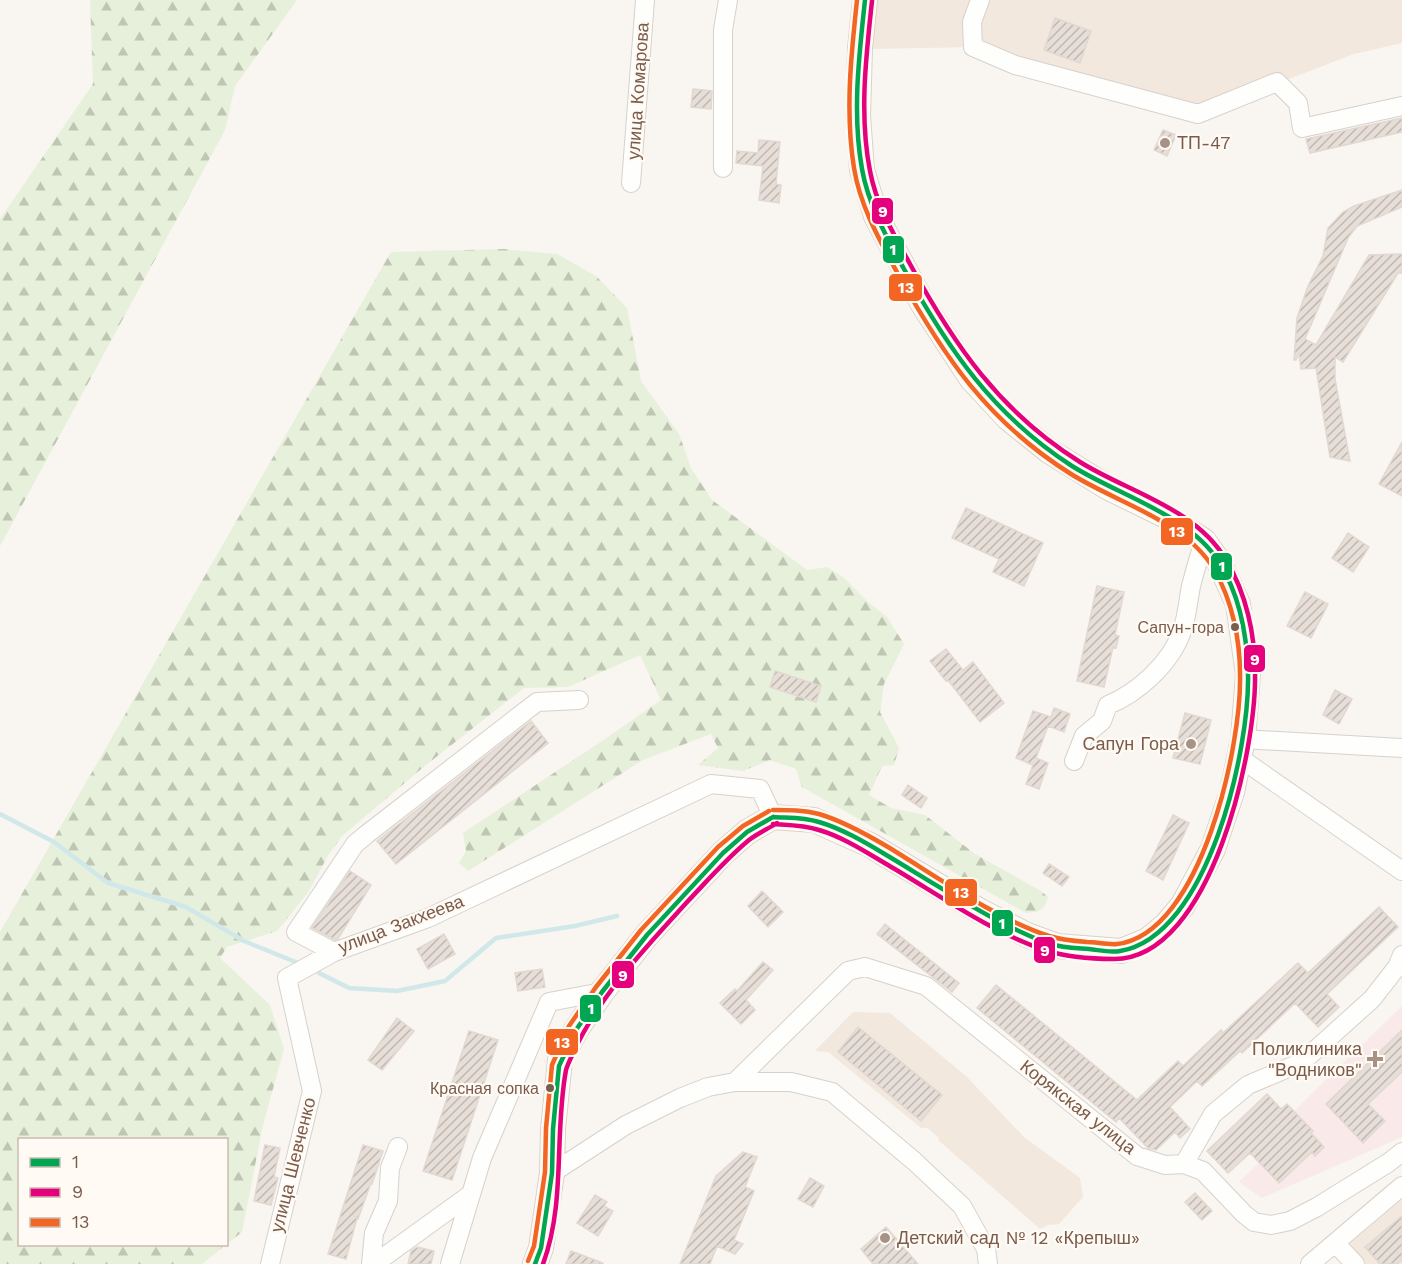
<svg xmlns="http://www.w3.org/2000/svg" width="1402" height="1264" viewBox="0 0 1402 1264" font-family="'Work Sans',sans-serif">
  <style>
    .residential { fill: #f2e8de }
    .medical { fill: #fae9e9 }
    .forest { fill: url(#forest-firs); fill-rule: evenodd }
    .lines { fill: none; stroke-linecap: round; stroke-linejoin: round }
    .stream { stroke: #d0e8ea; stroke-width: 4.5 }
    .building { fill: url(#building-hatch); stroke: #e2d8d2; stroke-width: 1.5 }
    .minor-casing { stroke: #d7d1cb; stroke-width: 20 }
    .secondary-casing { stroke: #d9d2cb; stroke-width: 26 }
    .minor { stroke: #fefefd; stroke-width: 18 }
    .secondary { stroke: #fefefd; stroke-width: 24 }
    .bus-1-casing { stroke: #fffaf3; stroke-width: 9 }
    .bus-2-casing { stroke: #fffaf3; stroke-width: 9 }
    .bus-3-casing { stroke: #fffaf3; stroke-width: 9 }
    .bus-1 { stroke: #00a651; stroke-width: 4.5 }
    .bus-2 { stroke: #e5007d; stroke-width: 4.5 }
    .bus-3 { stroke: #f26522; stroke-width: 4.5 }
    .poi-dot { fill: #a69286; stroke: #fffaf3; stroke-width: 2 }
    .bus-dot { fill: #7a5c4d; stroke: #fffaf3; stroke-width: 2 }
    .labels { text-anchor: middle; stroke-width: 4.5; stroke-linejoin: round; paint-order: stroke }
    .bus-label { font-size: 16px; fill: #7a5c4d; stroke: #fffaf3; text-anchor: end }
    .street-label { font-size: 18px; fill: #7a5c4d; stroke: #fffaf3 }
    .poi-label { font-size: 18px; fill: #7a5c4d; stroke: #fffaf3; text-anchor: start }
    .line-badge { stroke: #fffaf3; stroke-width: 2 }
    .badge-label { font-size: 16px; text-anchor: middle; font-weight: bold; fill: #fff }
  </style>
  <defs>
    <pattern id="forest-firs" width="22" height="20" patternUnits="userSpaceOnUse" patternTransform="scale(1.5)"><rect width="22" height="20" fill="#e7f0db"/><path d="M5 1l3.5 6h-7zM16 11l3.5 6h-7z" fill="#c0c6b4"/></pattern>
    <pattern id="building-hatch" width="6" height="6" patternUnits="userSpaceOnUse" patternTransform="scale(1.5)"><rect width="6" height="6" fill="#e6ded7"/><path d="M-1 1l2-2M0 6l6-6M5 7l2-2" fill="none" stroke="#bfb7b1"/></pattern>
  </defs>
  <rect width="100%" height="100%" fill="#f9f5f0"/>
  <path class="residential" d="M876,0H1402V43L1354,54L1198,114L973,47L871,49Z
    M853,1012L890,1013L966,1076L1024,1137L1080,1178L1083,1197L1059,1224L1048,1225L1040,1229L938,1140L939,1138L927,1128H921L828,1052L815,1051Z
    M1402,1199V1264H1355L1342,1250Z"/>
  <path class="medical" d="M1402,1006V1137L1262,1198L1239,1182L1303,1121L1294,1111Z"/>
  <path class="forest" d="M90,0H297L235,86L225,130L0,546V219L93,84Z
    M504,249L557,254L596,276L627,308L641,381L679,434L691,468L712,500L807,570L827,567L843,577L869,603L887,617L904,644L884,684L880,712L899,748L894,765L882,766L869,795L891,808L925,815L975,854L1041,891L1048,897C1045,910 1039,912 1026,913L802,787L796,769L770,760L743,771L698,765L718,748L711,734L643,760L468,871L459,863L466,851L463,833L602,741L661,700L640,655L568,687L524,688L426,765L342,836L329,854L307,894L277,931L227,947L220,958L270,1005L284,1049L263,1125L242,1232L202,1264H0V932L391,252ZM20,1140H226V1244H20Z"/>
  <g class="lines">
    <path class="stream" d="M0,814L54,842L108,883L186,907L244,941L298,963
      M319,973L349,988L397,991L445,981L496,938L575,926L617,916"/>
  </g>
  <path class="building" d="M1055,18L1091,31L1080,63L1044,50Z
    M693,89L712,91L711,109L691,107Z
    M1402,118V132L1310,153L1306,139Z
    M1163,130L1176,135L1167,156L1154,150Z
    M759,140L780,142L776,184L781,185L779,203L759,200L763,166L736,163L737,151L758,153Z
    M1402,190V207L1357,226L1348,238L1305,339L1316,345L1369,255L1402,254V273H1398L1343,362L1335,357V379L1350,461L1330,457L1316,368L1301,369L1299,354L1296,360H1294L1297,318L1308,286L1323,256L1328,228L1343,212L1354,206Z
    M1402,442V496L1379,484Z
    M966,508L1043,543L1024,586L993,572L999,559L952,538Z
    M1348,533L1369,547L1353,572L1332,558Z
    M1097,586L1124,592L1115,635L1119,636L1116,648L1113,647L1104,687L1077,681Z
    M1305,592L1328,604L1311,638L1287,626Z
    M946,649L963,670L973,662L1004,703L980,722L948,680L946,681L930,661Z
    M775,671L821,686L816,702L770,687Z
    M1335,690L1352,699L1339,724L1323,715Z
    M1054,708L1070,714L1064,732L1048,726L1036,758L1048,763L1039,789L1026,784L1033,765L1016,758L1033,711L1051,717Z
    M1185,713L1211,720L1200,764L1173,758Z
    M531,721L548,743L396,864L377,841Z
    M908,785L927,798L921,808L902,795Z
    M1173,815L1189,823L1163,880L1146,871Z
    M1049,864L1069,877L1062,886L1043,873Z
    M350,871L371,885L338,939L335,940L312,928Z
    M762,891L783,912L768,927L748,906Z
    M1379,907L1398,927L1327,994L1339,1007L1318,1027L1295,1003L1242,1053L1240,1051L1202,1086L1197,1081L1170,1107L1190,1129L1180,1138L1175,1132L1156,1150L1148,1148L1119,1118L1116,1122L977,1008L996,985L1137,1100L1178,1061L1183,1066L1221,1030L1223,1033L1298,963L1308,973Z
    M885,924L959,983L952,992L877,934Z
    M444,934L455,954L428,969L417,949Z
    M763,962L773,970L746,1000L755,1010L741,1024L720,1003L735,989L737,991Z
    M542,969L545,987L518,991L515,973Z
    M397,1018L414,1031L382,1070L368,1060Z
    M858,1027L942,1095L921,1121L838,1052Z
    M1402,1030V1072L1368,1104L1385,1121L1363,1143L1326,1104Z
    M469,1031L498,1040L452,1180L423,1171Z
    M1267,1094L1281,1109L1287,1104L1313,1131L1311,1133L1324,1147L1315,1156L1312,1152L1279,1183L1250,1153L1228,1173L1207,1151Z
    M265,1145L280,1148L274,1177L278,1178L271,1205L254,1201Z
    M363,1145L383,1151L372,1184L371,1183L358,1219L357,1218L346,1259L328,1254Z
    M743,1152L757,1157L745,1187L754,1191L734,1240L743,1244L735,1254L717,1246L710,1264H680L716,1176Z
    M810,1178L824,1186L813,1207L798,1199Z
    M1195,1193L1212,1211L1202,1220L1185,1202Z
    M595,1195L607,1202L604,1206L613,1211L598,1236L577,1223Z
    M1402,1216V1260L1397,1264H1380L1365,1247Z
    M886,1227L918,1264H873L861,1249Z
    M417,1247L434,1251L431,1264H408L411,1251Z
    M571,1251L603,1263V1264H566Z"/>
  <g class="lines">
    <defs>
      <path id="minor" d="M980,0L972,22L973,47L1015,65L1198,114L1277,82L1298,103L1302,128L1402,106
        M723,168V30L728,0
        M631,183L645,0
        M579,700L537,702L367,834L355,844L296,932L334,952L428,918L711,784L760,789L773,817
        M1243,739L1402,748
        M1240,758L1402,871
        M1074,761L1084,736L1102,721L1108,705C1138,693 1171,663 1182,631C1187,617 1188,601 1191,586C1195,571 1199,556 1204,541
        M735,1082L848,971L865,967L926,986L1137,1156L1165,1165L1184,1164L1213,1114L1248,1085L1302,1062L1372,999L1397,967L1402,955
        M1184,1164L1203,1171L1244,1214L1254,1222L1271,1225L1290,1221L1317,1207L1388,1163L1402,1152
        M552,1173L626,1125L680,1098L708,1087L735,1082H791L832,1092L914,1161L962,1206L986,1249L988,1264
        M1335,1243L1355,1264
        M270,1264L312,1091L287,978L334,952
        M371,1264L374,1233L388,1201L390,1168L398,1147
        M374,1264L471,1194
        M450,1264L482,1158L549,1002L602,992
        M1310,1264L1402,1186"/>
      <path id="secondary" d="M535,1264L541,1248L552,1173L553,1129L560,1060L576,1030L602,992L647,935L723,853L747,832L773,817L814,820L870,845L980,911L1027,935L1057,946L1121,951L1148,940L1166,925L1183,905L1213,849L1232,792L1243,739L1248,674L1238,604L1219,562L1204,541L1164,515L1107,487L1049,451L1008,418L971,378L924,306L876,216L862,170L858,116L860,48L865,0"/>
    </defs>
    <use href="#minor" class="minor-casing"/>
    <use href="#secondary" class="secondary-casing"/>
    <use href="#minor" class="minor"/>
    <use href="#secondary" class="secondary"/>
    <defs>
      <path id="bus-1" d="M773,817C788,818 804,817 819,822C843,829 866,843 888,856C928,880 967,905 1008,926C1022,932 1036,940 1051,944C1063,948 1076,948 1089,949C1099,950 1110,953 1120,951C1209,936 1250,748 1248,673C1247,635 1239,594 1219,562C1190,515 1118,495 1072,466C993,415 948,349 904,269C887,238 868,204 862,169C852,113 859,56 865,0
        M535,1264L541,1248L552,1173L553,1129L559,1066L576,1030L602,992L647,935L723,853L747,832L773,817"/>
      <path id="bus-2" d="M773,824C788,825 804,825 819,830C843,837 866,852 888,865C936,893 992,933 1045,950C1066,957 1092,959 1114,959C1212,959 1257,747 1255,672C1255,634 1246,593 1226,560C1196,508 1128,492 1080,462C1000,412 954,345 910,264C894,235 876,204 870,171C859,115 866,57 872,1
        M543,1264C566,1202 554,1134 566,1070C568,1063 572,1056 575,1049C601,994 647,946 688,901C708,880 727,858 749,840C758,833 768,829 777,823"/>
      <path id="bus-3" d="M773,810C789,810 804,810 819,814C843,821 866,834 888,847C936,876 996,919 1049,936C1061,940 1074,941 1087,942C1096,942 1108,945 1117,944C1202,934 1242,743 1240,674C1240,639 1232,601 1215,571C1187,521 1117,503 1071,474C988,422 944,357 898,274C880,241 860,206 854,168C845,112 851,56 857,0
        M528,1261L534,1246L545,1172L546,1128L552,1065L569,1026L596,987L641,930L718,847L743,826L769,811"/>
    </defs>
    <use href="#bus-1" class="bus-1-casing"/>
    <use href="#bus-2" class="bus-2-casing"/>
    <use href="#bus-3" class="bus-3-casing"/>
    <use href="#bus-1" class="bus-1"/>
    <use href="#bus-2" class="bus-2"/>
    <use href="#bus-3" class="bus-3"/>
  </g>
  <g class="poi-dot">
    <circle cx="1165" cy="143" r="6"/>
    <circle cx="1191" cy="744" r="6"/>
    <path d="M1372 1050h6v6h6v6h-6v6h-6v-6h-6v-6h6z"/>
    <circle cx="885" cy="1238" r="6"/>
  </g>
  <g class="bus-dot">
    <circle cx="1235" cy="627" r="5"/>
    <circle cx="550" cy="1088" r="5"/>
  </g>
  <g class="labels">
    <g class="bus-label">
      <text x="1224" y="633">Сапун-гора</text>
      <text x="539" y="1094">Красная сопка</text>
    </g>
    <g class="street-label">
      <text transform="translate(638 91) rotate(-86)" y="6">улица Комарова</text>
      <text transform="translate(401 924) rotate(-21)" y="6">улица Закхеева</text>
      <text transform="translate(1078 1107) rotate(38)" y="6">Корякская улица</text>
      <text transform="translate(293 1165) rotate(-76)" y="6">улица Шевченко</text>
    </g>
    <g class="poi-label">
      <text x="1177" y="149">ТП-47</text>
      <text x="1179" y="750" text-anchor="end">Сапун Гора</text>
      <text x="1362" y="1055" text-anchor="end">Поликлиника<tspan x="1362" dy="21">"Водников"</tspan></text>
      <text x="897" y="1244">Детский сад № 12 «Крепыш»</text>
    </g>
  </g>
  <g class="line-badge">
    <rect x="871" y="197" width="23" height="28" rx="6" fill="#e5007d"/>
    <rect x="882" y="235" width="23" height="29" rx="6" fill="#00a651"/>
    <rect x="888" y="273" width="35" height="29" rx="6" fill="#f26522"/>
    <rect x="1160" y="517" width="34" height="29" rx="6" fill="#f26522"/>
    <rect x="1210" y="552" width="23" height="29" rx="6" fill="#00a651"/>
    <rect x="1243" y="644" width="23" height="29" rx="6" fill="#e5007d"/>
    <rect x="944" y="878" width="34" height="29" rx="6" fill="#f26522"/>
    <rect x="991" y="909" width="23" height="28" rx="6" fill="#00a651"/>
    <rect x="1033" y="936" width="23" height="28" rx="6" fill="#e5007d"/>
    <rect x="611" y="960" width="24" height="29" rx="6" fill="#e5007d"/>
    <rect x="579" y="994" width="23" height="29" rx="6" fill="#00a651"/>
    <rect x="545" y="1028" width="34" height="28" rx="6" fill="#f26522"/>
  </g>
  <g class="badge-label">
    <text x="883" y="217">9</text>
    <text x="893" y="255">1</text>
    <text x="906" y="293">13</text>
    <text x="1177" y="537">13</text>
    <text x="1222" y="572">1</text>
    <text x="1255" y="665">9</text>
    <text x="961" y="898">13</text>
    <text x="1002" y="929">1</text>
    <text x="1045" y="956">9</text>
    <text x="623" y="981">9</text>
    <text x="591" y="1014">1</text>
    <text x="562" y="1048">13</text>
  </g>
  <rect x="18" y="1138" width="210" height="108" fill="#fffaf3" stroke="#cabbb1" stroke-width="1.5"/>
  <rect x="30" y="1158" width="30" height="9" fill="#00a651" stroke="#cabbb1" stroke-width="1.5"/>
  <text x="72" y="1168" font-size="18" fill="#7a5c4d">1</text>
  <rect x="30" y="1188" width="30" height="9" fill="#e5007d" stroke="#cabbb1" stroke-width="1.5"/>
  <text x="72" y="1198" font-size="18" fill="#7a5c4d">9</text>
  <rect x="30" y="1218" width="30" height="9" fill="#f26522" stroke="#cabbb1" stroke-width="1.5"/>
  <text x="72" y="1228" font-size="18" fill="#7a5c4d">13</text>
</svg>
